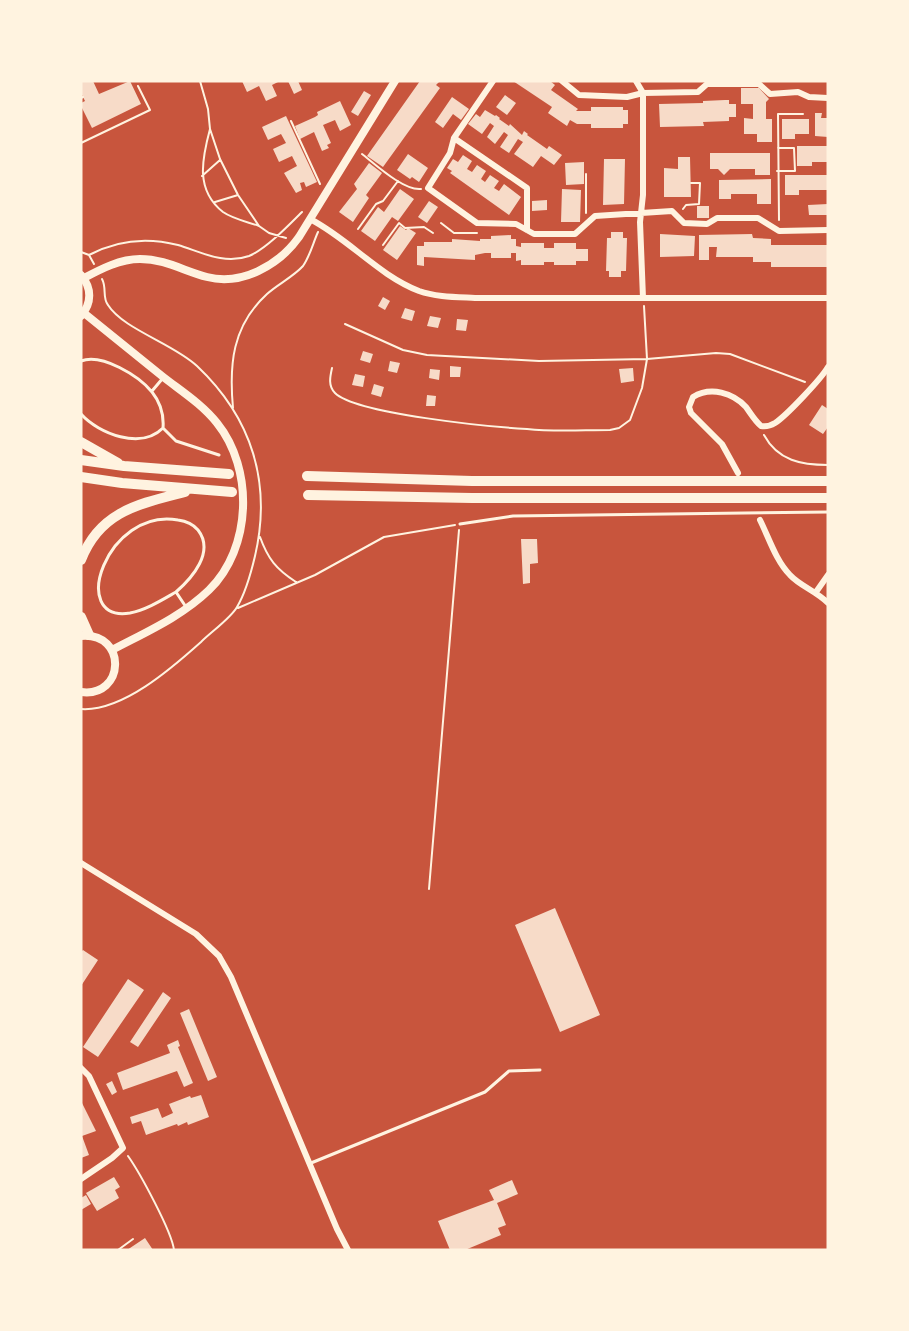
<svg xmlns="http://www.w3.org/2000/svg" width="909" height="1331" viewBox="0 0 909 1331" font-family="Ubuntu,sans-serif">
  <style>
    .building { fill: #f7dbc8 }
    .lines { fill: none; stroke-linecap: round; stroke-linejoin: round }
    .path { stroke: #fff3e0; stroke-width: 2 }
    .service { stroke: #fff3e0; stroke-width: 3 }
    .minor { stroke: #fff3e0; stroke-width: 6 }
    .tertiary { stroke: #fff3e0; stroke-width: 8 }
    .trunk { stroke: #fff3e0; stroke-width: 10 }
  </style>
  <rect width="100%" height="100%" fill="#c8553d"/>
  <path class="building" d="M81,81H93L99,94L130,81L141,104L92,128L81,106V103L85,101L81,93Z
    M242,81H280L272,85L277,96L266,101L259,86L247,92Z
    M288,81H298L302,90L294,94Z
    M420,81H440L436,85L440,88L383,167L367,156Z
    M513,81H550L555,85L551,90L578,109L576,111H591V107H623V110H628V124H623V128H591V124H577L570,120L567,126L548,113L552,107Z
    M741,88H759L769,99L766,102V119H772V142H757V134H744V118L753,119V104H741Z
    M364,91L371,95L358,116L351,112Z
    M505,95L516,103L507,115L496,107Z
    M452,97L469,109L461,120L453,114L443,128L435,122Z
    M725,100H729V104H736V117H729V121L703,122L704,126L660,127L659,104L703,103V101Z
    M340,101L351,125L340,131L335,120L323,125L331,143L327,145L329,148L322,151L314,132L300,139L295,126L315,117L318,115L317,112Z
    M485,110L495,116L496,115L500,118L499,119L509,126L510,124L522,135L524,131L528,134L527,135L547,149L549,146L562,155L554,165L541,156L533,167L514,154L523,142L518,139L509,153L500,147L508,135L504,132L495,144L487,137L494,126L490,123L482,134L468,124L476,114L480,117Z
    M815,113H822L821,118H828V137L815,136Z
    M286,116L317,182L306,187L304,182L300,183L302,190L296,193L284,173L297,166L292,156L279,162L273,149L286,143L281,134L268,140L262,127Z
    M782,119H809V134H795V139H782Z
    M797,146H828V162H812V166H797Z
    M710,153H770V175H755V169H730L724,175L718,169H710Z
    M408,154L428,168L419,182L412,177L410,179L397,170Z
    M463,155L472,161L467,169L472,172L477,165L486,171L481,179L485,182L490,175L499,181L494,188L499,191L504,184L521,197L509,215L450,173L452,171L447,168L453,159L458,162Z
    M678,157H690L691,197H664V168L678,169Z
    M604,159H625L624,204L603,205Z
    M584,162V184L566,185L565,163Z
    M369,163L382,173L366,195L369,198L353,222L339,212L357,189L354,184Z
    M785,175H828V190H799V195H785Z
    M771,179V204H757V194H731V199H719V180Z
    M400,189L414,199L398,221L392,217L375,241L361,231L378,207L384,212Z
    M562,189L581,190L580,222H561Z
    M547,200V210L532,211V201Z
    M429,201L438,207L427,223L418,217Z
    M828,204V215H809L808,205Z
    M697,206H709V218H697Z
    M400,226L406,230L408,228L416,233L397,260L383,250Z
    M611,232H623V238H627L626,271H621V277H609V271H606L607,238H611Z
    M660,234L695,236L694,256L660,257Z
    M752,234L753,238L771,239V245H828V267H771V262H753V257H716L717,247H709V260H699V235Z
    M511,235V239H516V246L521,247V243H544V248H554V243H576V249H588V261H576V265H554V262H544V265H521V260L516,261V253H511V258H491V253H485L475,255V260L424,257V266L417,265V246H424V242H452V239L480,241V239H491V236Z
    M383,297L390,301L385,310L378,306Z
    M405,308L415,311L412,321L401,318Z
    M430,316L441,318L438,328L427,326Z
    M457,319L468,320L466,331L456,330Z
    M363,351L373,354L370,363L360,360Z
    M390,361L400,363L397,373L388,371Z
    M450,366L461,367L460,377H450Z
    M633,368L634,381L621,383L619,369Z
    M430,369L440,370L439,380L429,378Z
    M355,374L365,376L363,387L352,385Z
    M374,384L384,387L381,397L371,394Z
    M427,395L436,396L435,406H426Z
    M822,405L828,409V427L823,434L809,425Z
    M521,539H537L538,563L530,564V583L523,584Z
    M555,908L600,1015L560,1032L515,925Z
    M83,950L98,960L81,986V952Z
    M128,979L144,990L98,1057L83,1047Z
    M163,992L171,998L138,1047L130,1042Z
    M189,1009L217,1077L208,1081L180,1013Z
    M178,1040L180,1046L178,1047L193,1083L184,1087L177,1071L123,1090L117,1073L170,1053L167,1045Z
    M112,1081L117,1092L112,1095L106,1084Z
    M201,1095L209,1117L188,1125L187,1122L178,1126L177,1124L146,1135L141,1121L132,1124L130,1117L158,1108L162,1118L173,1113L169,1104L190,1096L191,1098Z
    M81,1101L96,1131L82,1136L89,1155L81,1158Z
    M114,1177L120,1187L115,1190L119,1198L97,1211L86,1193Z
    M512,1180L518,1194L497,1203L506,1225L498,1228L501,1235L465,1250H450L438,1221L494,1200L489,1190Z
    M86,1195L91,1204L81,1210V1198Z
    M145,1238L153,1250H127Z"/>
  <g class="lines">
    <path class="path" d="M200,81L208,109L210,129L220,159L238,195L259,226L269,233L286,238
      M81,98L83,97
      M291,121L320,184
      M210,129C202,159 195,190 223,212C233,219 248,222 259,226
      M81,143L150,110L138,86
      M362,154C376,165 404,191 421,189
      M777,171H795L794,148H778
      M586,174V213
      M202,176L220,160
      M215,202L238,195
      M683,209L686,205L699,204L700,183H691
      M779,220L778,114H803
      M441,223L454,233H477
      M358,229L376,204L383,201L398,181
      M383,245L399,223L405,228L424,227L433,233
      M81,252L89,255L94,264
      M89,255C117,240 147,237 178,245C201,252 224,265 249,256C266,249 289,225 302,212
      M345,324L403,350L427,355L539,361L647,359L716,353L730,354L805,382
      M332,368C330,377 328,386 335,393C356,414 492,427 527,429C554,432 582,430 610,430L619,428L630,420L642,388L647,359L644,306
      M233,408C229,365 232,326 267,294C278,284 293,277 303,266C310,256 313,243 318,232
      M764,435C778,461 802,465 828,465
      M260,537C268,559 276,569 296,582
      M238,608L315,575L384,537L455,525
      M81,709C122,712 172,668 201,642C211,632 231,618 237,607C246,592 251,573 255,556C272,483 252,418 197,366C174,344 123,329 108,305C102,298 107,288 102,279
      M429,889L459,530
      M128,1156C140,1173 172,1232 174,1250
      M118,1250L133,1239"/>
    <path class="service" d="M81,361C102,353 139,376 152,392C160,402 164,415 163,428C141,450 99,434 81,414
      M152,391L163,378
      M163,428L176,441L219,455
      M460,524L513,516L828,512
      M176,592C162,600 146,610 130,613C67,623 107,507 178,520C186,521 193,524 198,530C215,552 192,578 176,592L186,607
      M311,1163L485,1092L509,1071L540,1070"/>
    <path class="minor" d="M493,81L454,138L450,153L428,188L477,223L516,224L534,234H575L595,216L672,211L684,223L707,224L717,218H758L779,231L828,230
      M562,81L579,95L627,97L643,93L698,92L707,84H759L770,94L798,92L809,97L828,98
      M636,81L643,93V195L640,222L643,298
      M454,138L527,188V230
      M310,219C349,239 378,275 419,291C436,297 456,297 475,298H828
      M738,473L722,444L691,413L689,407L693,397C711,386 733,393 746,407C751,414 755,421 761,426C766,427 770,426 775,423C786,416 821,379 828,367
      M760,520C769,538 776,561 790,575C800,586 816,591 828,603
      M816,592L828,575
      M81,863L196,934L219,956L231,977L337,1229L348,1250
      M81,1068L89,1076L123,1148L112,1158L81,1179"/>
    <path class="tertiary" d="M84,278C101,269 120,259 140,259C165,259 184,271 207,277C242,286 279,265 299,237L395,81
      M84,313C110,334 136,355 162,376C181,391 202,404 217,423C254,469 252,548 209,590C181,617 146,632 112,650
      M81,316C92,303 92,288 81,275
      M81,636C128,632 125,698 81,692"/>
    <path class="trunk" d="M81,442L118,463
      M81,460L124,466L229,474
      M307,476L472,481H828
      M81,477L122,483L232,492
      M308,495L472,498H828
      M81,560C100,511 139,504 185,492
      M81,617L89,635"/>
  </g>
  <rect width="909" height="1331" fill="none" stroke="#fff3e0" stroke-width="165"/>
</svg>
